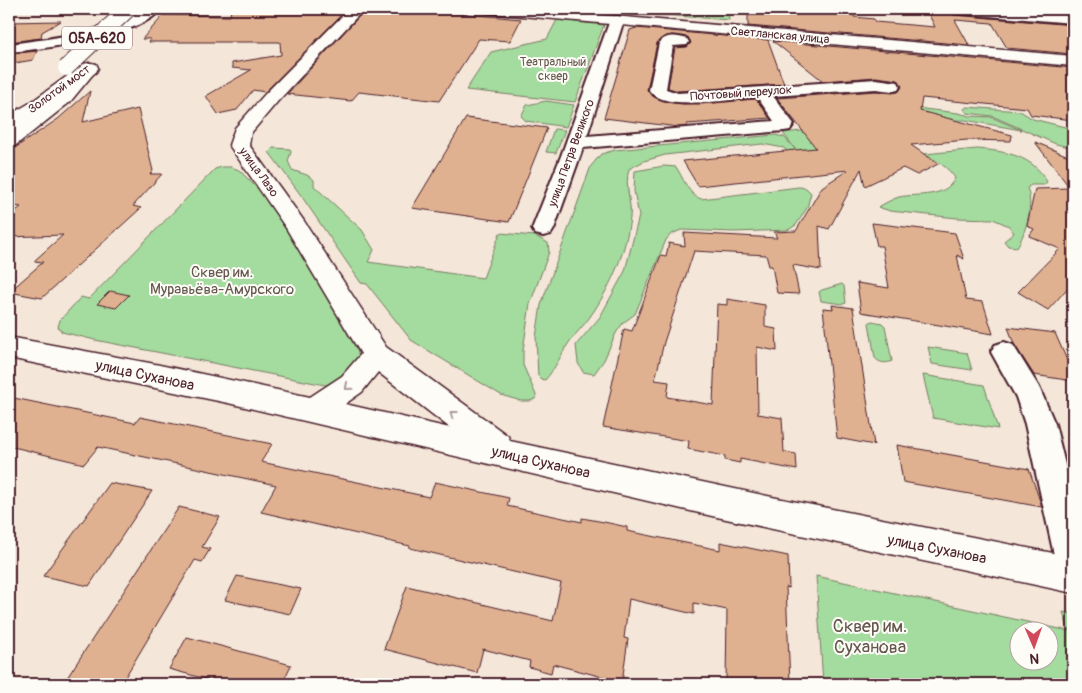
<svg xmlns="http://www.w3.org/2000/svg" width="1082" height="693" viewBox="0 0 1082 693" font-family="Pangolin,sans-serif">
  <style>
    .green { fill: #a4db9e; stroke: #777d64; fill-rule: evenodd }
    .building { fill: #e0b191; stroke: #4a1f2b }
    .lines { fill: none; stroke-linecap: round; stroke-linejoin: round }
    .minor-casing { stroke: #4a1f2b; stroke-width: 4 }
    .major-casing { stroke: #4a1f2b; stroke-width: 3 }
    .highway-casing { stroke: #4a1f2b; stroke-width: 3 }
    .minor { fill: #fdfcf7; fill-rule: evenodd }
    .major { fill: #fdfcf7; fill-rule: evenodd }
    .highway { fill: #fdfcf7; fill-rule: evenodd }
    .highway-bridge-casing { stroke: #4a1f2b; stroke-width: 18; stroke-linecap: butt }
    .highway-bridge { stroke: #fdfcf7; stroke-width: 16 }
    .oneway { stroke: #ac999b }
    .labels { text-anchor: middle; stroke-width: 4; stroke-linejoin: round; paint-order: stroke }
    .far-street-label { font-size: 12px; fill: #4a1f2b; stroke: #fdfcf7 }
    .far-park-label { font-size: 12px; fill: #65574e; stroke: #fdfcf7 }
    .shield { fill: #fdfcf7; stroke: #806168; stroke-width: 1 }
    .shield-label { font-size: 14px; font-weight: bold; fill: #4a1f2b }
    .park-label { font-size: 15px; fill: #65574e; stroke: #fdfcf7 }
    .street-label { font-size: 15px; fill: #4a1f2b; stroke: #fdfcf7 }
    .near-park-label { font-size: 18px; fill: #65574e; stroke: #fdfcf7 }
  </style>
  <rect width="100%" height="100%" fill="#f4e6d8"/>
  <filter id="ink" filterUnits="userSpaceOnUse"><feTurbulence type="fractalNoise" baseFrequency=".02" numOctaves="2"/><feDisplacementMap in="SourceGraphic" scale="10" xChannelSelector="R" yChannelSelector="G"/><feConvolveMatrix kernelMatrix="1 2 1 2 8 2 1 2 1" color-interpolation-filters="sRGB"/></filter>
  <g filter="url(#ink)">
    <path class="green" d="M613,9H727L729,20L612,11Z
      M557,20L604,25L575,102L466,90L491,52L547,39Z
      M546,101L574,105L566,127L526,121L521,116L527,105Z
      M967,107L1020,111L1033,119L1073,129V148L1056,144L992,116L967,113L964,109Z
      M915,108L958,113L970,116L991,117L1021,130L965,120L935,121L814,152L796,150L805,171L784,148L762,144L665,155L644,161L629,169C624,186 632,202 630,218C626,252 612,283 594,311C587,322 578,331 570,341C561,354 556,368 545,380L541,379L538,376L536,337L541,305L591,166L601,154L615,150L775,135L784,137L795,149L783,133L802,131L805,134L815,133Z
      M554,129L565,130L556,153L546,152Z
      M273,148L290,149L291,152L288,161L292,170L307,175L314,180V186L362,230L374,250L368,262L483,278L500,233L535,236L548,243L549,252L530,304L523,350V365L536,395L535,399L530,401H521L501,395L411,340L367,284L361,283L300,194L269,152Z
      M977,149C1004,151 1033,155 1047,182L1044,185H1031L1027,188C1034,203 1026,233 1017,247L1008,246L1004,241L1014,233L1009,226L993,219L957,218L890,211L878,207C884,204 892,199 899,197C918,193 945,199 955,178C948,167 936,160 924,154Z
      M664,166L676,167C683,177 688,195 701,199L799,187L806,188L811,193L807,208L796,225L788,230L734,232L681,230L670,235L666,240L635,314L623,323L616,333L604,360L594,374L583,372L578,363L576,345L600,317L625,271L639,216L634,191L635,171Z
      M222,167H231L239,170L263,194L303,255L357,350L359,357L355,369L331,384L325,385L95,340L62,332L58,327L60,320L81,297L89,299L215,169Z
      M842,284L844,286L846,303L843,304L821,301L819,292L822,290Z
      M872,321L882,323L885,326L892,361C886,364 879,363 875,358L869,323Z
      M928,347L967,353L972,370L932,364Z
      M923,375L984,385L998,429L933,418Z
      M816,576L1069,631L1063,612L1073,614V684H823ZM1050,630V660H1020V630Z"/>
    <path class="building" d="M231,9H347L265,92L253,90L237,110L218,114L206,96L251,70L232,68V63L281,55L280,42H149L151,39H142L164,15L230,16Z
      M366,9H410L521,19L510,41L479,39L439,101L359,92L351,101L287,94Z
      M748,9H852L854,17L874,19L875,22L935,27L928,13L941,14V9H945L954,15L1073,25V54L1007,48L992,23L955,20L969,45L748,26Z
      M61,21L42,32L41,38L9,42V22Z
      M636,28L768,40L784,84L678,91L668,88L675,48L687,47L691,43L688,37L672,35L664,37L657,43L647,90L656,98L683,104L756,99L770,118L687,124V126L679,127L604,118L630,30Z
      M773,41L1073,68V120L1031,115L1027,108L922,98L920,111L1012,135L1011,141L967,140L911,145L938,164L917,175L903,168L865,186L861,169L829,229L819,226L821,270L793,265L799,294L777,293L772,266H769L766,255L694,251L664,342L655,380L669,382L667,397L713,405L717,304L727,305V299L765,305V327L776,329L777,351L757,347L758,414L782,418L784,452L796,454L797,470L740,459V463L725,460V456L688,449L689,441L603,427L624,329L632,331L661,255L666,256L669,243L685,246L684,233L777,238L774,232L796,231L822,187L848,170L698,186L683,161L816,148L777,98L876,91L892,93L898,92L902,87L898,80L876,77L823,81Z
      M37,51L33,60L9,64V54Z
      M90,91L83,122L138,109L153,171L150,174H162L133,206L141,208L42,298L9,292L43,262L34,261L63,235L9,237V216L21,207L9,205V152L58,119Z
      M466,118L547,128L509,222L412,208Z
      M1035,142L1073,158V282L1048,310L1018,292L1060,249L1029,236L1034,229L1027,226L1035,189L1070,188Z
      M872,223L955,233L964,259L957,255L966,300L983,302L993,334L861,312L857,283L889,288L882,246H877Z
      M110,291L129,295L116,308L97,304Z
      M832,305L853,308L874,445L837,438L823,308L833,309Z
      M1008,327L1055,333L1073,374V381L1034,375L1014,344Z
      M9,397L135,423L140,417L272,444L261,462L429,497L435,482L509,498L507,506L582,522V518L604,522L627,527V531L720,550V542L788,556L789,588L786,587L790,684H726L727,610L694,603V614L629,599L624,638L628,639L622,682L553,664L551,673L529,667L530,661L483,649L477,673L384,649L407,586L553,621L561,583L410,548V546L261,512L276,485L98,447L84,464L9,446Z
      M897,445L1029,469L1042,507L903,482Z
      M110,483L152,491L89,586L43,576Z
      M179,507L220,517L202,547L210,549L202,562L195,560L121,684H63Z
      M237,576L301,589L290,614L225,600Z
      M187,637L291,665L282,684H224L169,669Z"/>
    <g class="lines">
      <defs>
        <path id="minor" d="M145,9H161C140,37 43,49 9,52V44C56,38 103,33 145,9Z
          M947,9H1000L1073,15V23L954,13Z
          M617,16L622,17L624,20L587,136L774,121L757,97C732,99 664,112 649,90L659,43C666,34 677,36 687,39L689,42L687,45L673,46L666,89L678,93L876,79L898,82L900,86L898,90L892,91L876,89L773,96L794,124L790,130L784,131L583,148L554,229L551,234L543,236L535,234L532,229L561,156L610,20L612,17Z
          M1004,342L1013,345L1039,387L1055,424L1073,497V581L1061,576L1056,564L1025,424L1016,397L991,352L995,345Z"/>
        <path id="major" d="M349,9H364L278,101L251,133L249,145L304,221L386,347L508,436L510,441L772,497L1073,557V593L712,516L228,403L9,358V337L155,364L310,397L342,376L361,354L286,228L229,145L235,128L266,93ZM378,372L450,428L345,404L362,392Z
          M480,9H533L1073,56V66L487,13L482,12Z
          M90,63L96,64L98,68L70,102L16,145L9,147V132L58,94L84,64Z"/>
        <path id="highway" d="M90,63L96,64L98,68L96,72C74,88 34,123 9,129V115L30,103L84,64Z"/>
      </defs>
      <use href="#minor" class="minor-casing"/>
      <use href="#major" class="major-casing"/>
      <use href="#highway" class="highway-casing"/>
      <use href="#minor" class="minor"/>
      <use href="#major" class="major"/>
      <use href="#highway" class="highway"/>
      <defs>
        <path id="highway-bridge" d="M66,68L128,9"/>
      </defs>
      <use href="#highway-bridge" class="highway-bridge-casing"/>
      <use href="#highway-bridge" class="highway-bridge"/>
    </g>
    <defs><path id="oneway-chevron" d="M-2-3.5L2.5 0L-2 3.5" fill="none" stroke-width="1.6" stroke-linecap="round" stroke-linejoin="round" transform="scale(1.25)"/></defs>
    <g class="oneway">
      <use href="#oneway-chevron" transform="translate(348 387) rotate(140)"/>
      <use href="#oneway-chevron" transform="translate(453 414) rotate(-142)"/>
    </g>
  </g>
  <g class="labels">
    <g class="far-street-label">
      <text transform="translate(780 35) rotate(5)" y="4">Светланская улица</text>
      <text transform="translate(59 89) rotate(-36)" y="4">Золотой мост</text>
      <text transform="translate(741 93) rotate(-4)" y="4">Почтовый переулок</text>
      <text transform="translate(571 153) rotate(-70)" y="4">улица Петра Великого</text>
      <text transform="translate(259 172) rotate(54)" y="4">улица Лазо</text>
    </g>
    <g class="far-park-label">
      <text x="553" y="66">Театральный<tspan x="553" dy="14">сквер</tspan></text>
    </g>
    <rect class="shield" x="62" y="26.5" width="70" height="23" rx="4"/>
    <g class="shield-label">
      <text x="97" y="43">05А-620</text>
    </g>
    <g class="park-label">
      <text x="222" y="277">Сквер им.<tspan x="222" dy="17">Муравьёва-Амурского</tspan></text>
    </g>
    <g class="street-label">
      <text transform="translate(145 375) rotate(12)" y="5">улица Суханова</text>
      <text transform="translate(541 462) rotate(13)" y="5">улица Суханова</text>
      <text transform="translate(937 549) rotate(11)" y="5">улица Суханова</text>
    </g>
    <g class="near-park-label">
      <text x="870" y="632">Сквер им.<tspan x="870" dy="21">Суханова</tspan></text>
    </g>
  </g>
  <rect width="1082" height="693" fill="none" stroke="#fdfcf7" stroke-width="30"/>
  <rect x="15" y="15" width="1052" height="663" fill="none" stroke="#4a1f2b" stroke-width="2" filter="url(#ink)"/>
  <g transform="translate(1034 646) rotate(178)"><circle r="24" fill="#fdfcf7" stroke="#b5a4a5"/>
  <path d="M0-4L9 19L0 12L-9 19Z" fill="#d1495b"/>
  <text y="-8" font-size="14" font-weight="bold" text-anchor="middle" fill="#4a1f2b">N</text>
  </g>
</svg>
